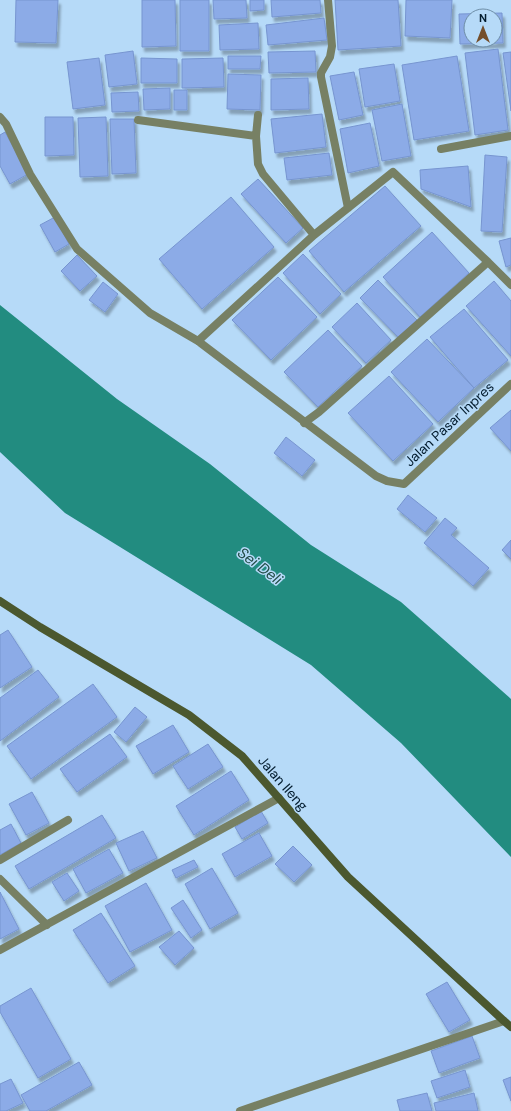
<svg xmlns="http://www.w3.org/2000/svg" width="511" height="1111" viewBox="0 0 511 1111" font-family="'DM Sans',sans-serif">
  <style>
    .water { fill: #228c80 }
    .building { fill: #8cabe7; stroke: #7795d0; fill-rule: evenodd; filter: url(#shadow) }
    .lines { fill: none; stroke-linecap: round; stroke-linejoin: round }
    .street { stroke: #778064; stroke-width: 8 }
    .secondary { stroke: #4b582f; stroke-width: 8 }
    .labels { text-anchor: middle; stroke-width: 3; stroke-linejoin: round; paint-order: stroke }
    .street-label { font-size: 14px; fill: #031c2e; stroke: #b6daf8 }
    .water-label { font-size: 15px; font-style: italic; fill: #204c45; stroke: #b6daf8 }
  </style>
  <defs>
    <filter id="shadow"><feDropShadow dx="2.5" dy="4.5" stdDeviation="1" flood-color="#0004"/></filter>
  </defs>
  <rect width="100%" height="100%" fill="#b6daf8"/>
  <path class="water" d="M0,305L117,399L210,464L311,545L401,602L511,699V857L401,743L311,665L65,513L0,452Z"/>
  <path class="building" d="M16,0H58L56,43L15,42Z
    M142,0H175L176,46L142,47Z
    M180,0H209V51H180Z
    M213,0H246L247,18L214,19Z
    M250,0H264V10L250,11Z
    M271,0H320L321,13L272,17Z
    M335,0H398L401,46L338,50Z
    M406,0H452L450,38L405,36Z
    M502,13L503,43L460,44L459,14ZM471,16H495V40H471Z
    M324,18L327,40L268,45L266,25Z
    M258,23L259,49L220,50L219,25Z
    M498,49L508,130L475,135L465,53Z
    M133,51L137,84L109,87L105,55Z
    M315,51L316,72L269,73L268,52Z
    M511,52V111L503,53Z
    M228,56H261L260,69H228Z
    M457,56L469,131L414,140L402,65Z
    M99,58L105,105L73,109L67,62Z
    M141,58L177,59V83H141Z
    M223,58L224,87L182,88V59Z
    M394,64L400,101L365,107L359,69Z
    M354,72L363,115L339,120L330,76Z
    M228,74L261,75L260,110L227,109Z
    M308,78L309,109L271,110V79Z
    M170,88V109L144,110L143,89Z
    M174,90H187V110H174Z
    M138,92L139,111L112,112L111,93Z
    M402,104L411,156L382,161L372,110Z
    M322,114L326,147L275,153L271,119Z
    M45,117H73L74,155L45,156Z
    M106,117L108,176L80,177L78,118Z
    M110,119H134L136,173L112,174Z
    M370,123L379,166L348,173L340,129Z
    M5,132L28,174L10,184L0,166V135Z
    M329,153L332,175L287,180L284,158Z
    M485,155L507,157L502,232L481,231Z
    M468,166L471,207L421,189L420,170Z
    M258,179L303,228L286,243L241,194Z
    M385,186L421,226L344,292L309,251Z
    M231,197L274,247L202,309L159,259Z
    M55,217L69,244L55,252L40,225Z
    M432,232L469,273L420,317L383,277Z
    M511,238V265L506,267L499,241Z
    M303,254L341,294L320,314L283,273Z
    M77,255L97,276L80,291L61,271Z
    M278,277L317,317L271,360L232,320Z
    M378,280L417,320L398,337L360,298Z
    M494,281L511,301V356L466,306Z
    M103,282L118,294L105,312L89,300Z
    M357,303L391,340L366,363L332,327Z
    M464,309L508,360L474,388L430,337Z
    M328,330L362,366L318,407L284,372Z
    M427,339L474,388L438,422L391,372Z
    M389,376L433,424L393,461L348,413Z
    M511,410V451L490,428Z
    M286,437L315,460L302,476L274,453Z
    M408,495L437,518L425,532L397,509Z
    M445,518L457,528L451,535L489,568L473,586L424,543Z
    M511,540V559L502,550Z
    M8,630L32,667L0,688V635Z
    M38,670L59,697L0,741V698Z
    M93,684L117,717L31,779L7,746Z
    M135,707L147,717L126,742L114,732Z
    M173,725L189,752L153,774L136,746Z
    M110,734L127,757L77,792L60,769Z
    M208,744L223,767L188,789L173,766Z
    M231,771L249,800L194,835L176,806Z
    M32,792L49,823L26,835L9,804Z
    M261,811L268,823L242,839L235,827Z
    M102,815L116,838L29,889L15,866Z
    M11,824L21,843L0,855V830Z
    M143,831L157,858L129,871L116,843Z
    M259,833L272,856L235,877L222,854Z
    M293,846L312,865L294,882L275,864Z
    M109,849L123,873L86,893L73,869Z
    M194,860L198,867L176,878L172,870Z
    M212,868L238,913L210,929L185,884Z
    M67,873L79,891L64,901L52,882Z
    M146,883L172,930L130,952L105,906Z
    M0,892L19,929L0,939Z
    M183,900L202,930L191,938L171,908Z
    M101,913L135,966L108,983L73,930Z
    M179,931L194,948L175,965L159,947Z
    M447,982L470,1020L449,1032L426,994Z
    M31,988L71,1059L38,1078L0,1012V1006Z
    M472,1036L480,1058L439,1073L431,1051Z
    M79,1062L92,1085L46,1111H30L21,1095Z
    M465,1070L470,1087L437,1098L431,1081Z
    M511,1077V1101L503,1080Z
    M11,1079L23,1103L6,1111H0V1084Z
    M427,1093L432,1111H400L397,1100Z
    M474,1093L478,1111H436L434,1103Z"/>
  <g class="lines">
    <path class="street" d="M328,0L332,46L330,57L321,73V77L348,208
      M258,115L256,136L258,164L263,174L314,235
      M0,117L6,124L30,174L77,249L150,313L198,341L376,476L387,481L404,484L511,384
      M138,120L256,136
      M441,149L511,136
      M198,341L314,235L393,172L488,262L511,285
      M304,423L319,412L488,262
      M0,860L68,820
      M0,879L47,925
      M0,950L279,798
      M240,1111L504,1021"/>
    <path class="secondary" d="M0,601L40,627L189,715L242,756L348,877L504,1021L511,1027"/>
  </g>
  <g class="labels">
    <g class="street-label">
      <text transform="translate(449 424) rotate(-43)" y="5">Jalan Pasar Inpres</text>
      <text transform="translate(283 783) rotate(49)" y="5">Jalan Ileng</text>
    </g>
    <g class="water-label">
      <text transform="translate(260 566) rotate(37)" y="5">Sei Deli</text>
    </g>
  </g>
  <g transform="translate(483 28)"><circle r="19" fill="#b6daf8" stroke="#6e8ea7"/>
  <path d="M0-3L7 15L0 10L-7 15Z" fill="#744e2a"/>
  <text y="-6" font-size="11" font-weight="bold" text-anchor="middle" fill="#031c2e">N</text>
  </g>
</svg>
